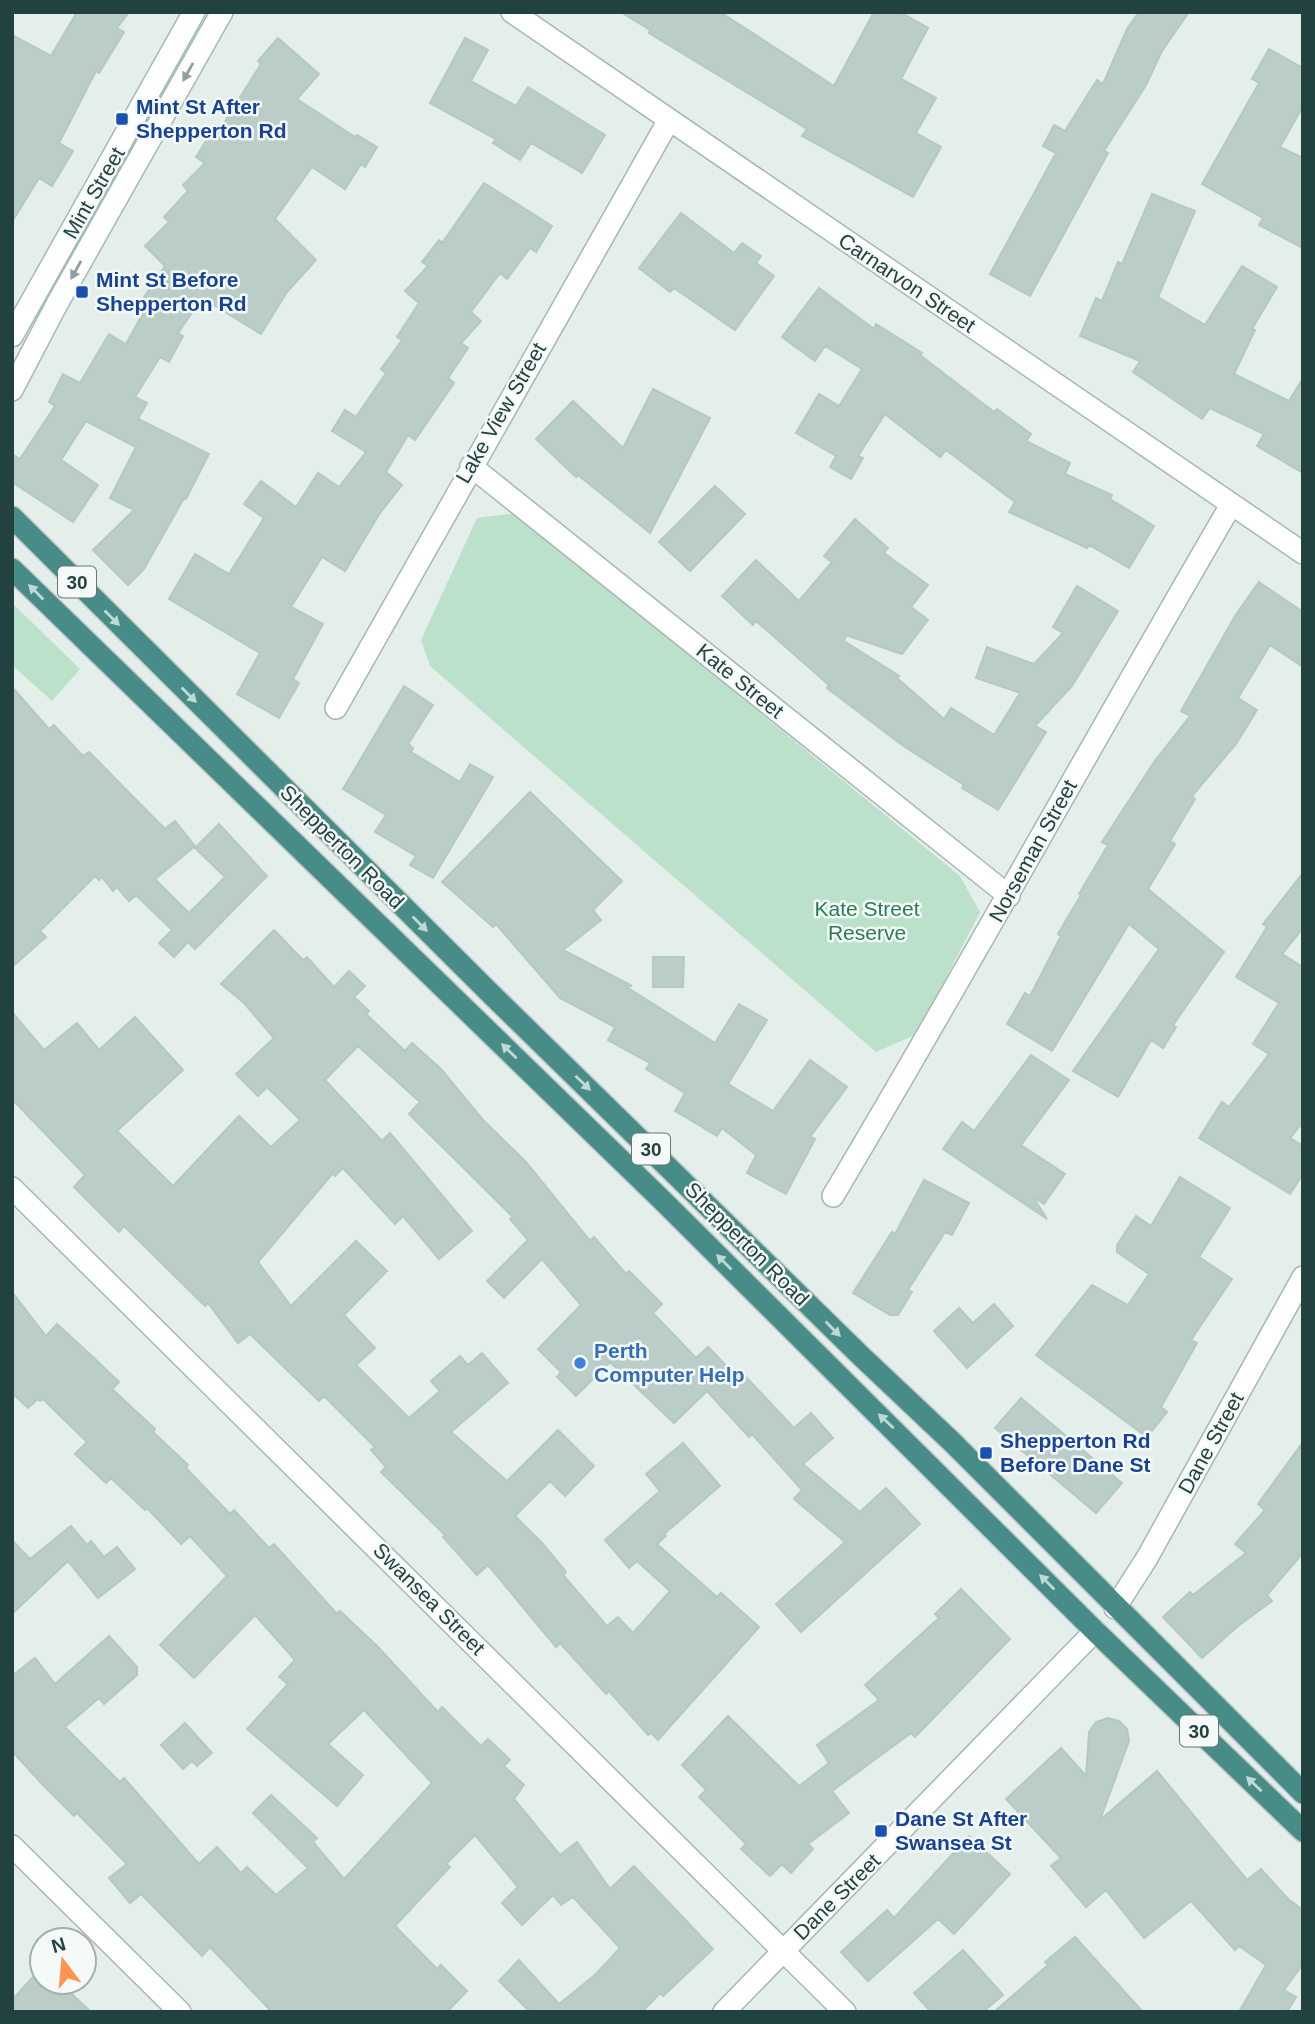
<svg xmlns="http://www.w3.org/2000/svg" width="1315" height="2024" viewBox="0 0 1315 2024" font-family="Helvetica,sans-serif">
  <style>
    .green { fill: #bbe1ca }
    .building { fill: #bbcdc8; stroke: #b5c9c3; stroke-width: 2 }
    .lines { fill: none; stroke-linecap: round; stroke-linejoin: round }
    .minor-casing { stroke: #a6b7b4; stroke-width: 24 }
    .secondary-casing { stroke: #a1bbb6; stroke-width: 24 }
    .trunk-casing { stroke: #c1cac9; stroke-width: 24 }
    .minor { stroke: #fff; stroke-width: 21 }
    .secondary { stroke: #fff; stroke-width: 21 }
    .trunk { stroke: #478c86; stroke-width: 21 }
    .oneway { fill: #90a09e }
    .oneway2 { fill: #c1d9d6 }
    .transit-dot { fill: #1a4fb4; stroke: #f5faf8; stroke-width: 2.5 }
    .shop-dot { fill: #3f7fe0; stroke: #f5faf8; stroke-width: 2.5 }
    .labels { text-anchor: middle; stroke-width: 5; stroke-linejoin: round; paint-order: stroke }
    .shield { fill: #f5faf8; stroke: #617976; stroke-width: 2 }
    .shield-label { font-size: 19px; font-weight: bold; fill: #21423e }
    .transit-label { font-size: 21px; font-weight: bold; fill: #164399; stroke: #f5faf8; text-anchor: start }
    .street-label { font-size: 21px; fill: #21423e; stroke: #f5faf8 }
    .park-label { font-size: 21px; fill: #277d54; stroke: #f5faf8 }
    .shop-label { font-size: 21px; font-weight: bold; fill: #366cbe; stroke: #f5faf8; text-anchor: start }
  </style>
  <rect width="100%" height="100%" fill="#e4eeeb"/>
  <path class="green" d="M515,513L960,876L980,912L917,1034L876,1052L430,666L421,640L477,518Z
    M12,603L80,669L52,701L12,665Z"/>
  <path class="building" d="M77,12H129L117,28L124,32L99,73L96,71L59,143L73,151L52,186L39,178L12,222V35L51,56Z
    M621,12H720L834,86L874,12H900L928,28L901,79L936,98L916,133L941,147L913,197L802,136L807,129L649,33L650,30Z
    M1139,12H1189L1162,51L1146,85L1104,151L1108,153L1030,296L990,274L1056,153L1043,146L1054,125L1065,131L1097,80L1103,84L1127,29Z
    M278,38L319,74L297,99L355,137L357,135L377,147L365,167L361,164L345,189L312,167L275,219L316,260L287,292L261,334L202,298L178,333L183,336L169,362L160,357L135,397L147,403L138,419L209,454L186,499L184,498L144,569L128,585L93,550L134,510L110,498L136,447L86,421L61,460L98,485L73,522L12,482V454L20,459L55,406L49,402L63,374L80,383L109,334L126,344L148,304L142,300L165,266L145,246L169,222L164,217L188,191L183,185L205,163L196,157L216,125L221,128L261,64L258,61Z
    M465,38L488,50L471,81L516,106L528,87L605,135L582,173L531,143L520,160L493,143L496,139L430,103Z
    M1269,49L1303,68V106L1280,147L1303,158V248L1259,225L1263,218L1202,184L1259,83L1252,79Z
    M484,183L552,226L536,252L530,248L507,279L500,273L471,312L481,321L461,343L468,348L448,378L454,383L415,440L408,435L386,472L402,485L380,513L345,571L322,557L291,607L323,624L293,679L299,683L279,718L237,694L260,653L169,599L195,554L229,574L264,518L244,504L261,481L296,507L318,473L339,487L366,452L332,431L345,410L356,417L386,373L381,369L402,340L397,337L419,303L405,291L428,266L422,262L439,240L442,243Z
    M1152,194L1195,211L1158,297L1205,325L1242,266L1277,287L1252,329L1255,330L1234,374L1289,401L1303,378V473L1257,446L1264,434L1210,408L1202,419L1133,372L1140,361L1080,336L1096,298L1102,301L1118,262L1122,264Z
    M681,213L734,253L742,243L761,256L756,263L774,276L735,330L674,288L670,292L639,268Z
    M819,288L874,329L876,324L922,353L920,355L994,412L997,409L1031,434L1026,441L1070,463L1065,474L1112,495L1110,499L1154,526L1129,568L1089,545L1087,548L1009,512L1015,502L946,450L940,457L885,414L858,456L863,458L851,479L830,467L836,456L796,433L819,394L839,406L862,369L825,346L815,361L782,337Z
    M653,389L710,418L650,533L578,475L576,477L536,439L573,401L623,448Z
    M715,486L745,514L690,571L659,542Z
    M855,519L888,548L884,553L928,585L911,607L928,620L902,654L846,635L844,641L899,676L897,678L944,719L951,708L994,735L1020,693L976,678L987,647L1034,664L1063,633L1053,627L1077,586L1118,611L1072,686L1035,726L1046,732L998,810L962,788L964,785L902,745L827,688L829,685L756,621L753,625L722,596L756,560L799,601L832,562L824,556Z
    M1259,582L1303,612V667L1270,645L1238,698L1257,710L1236,744L1192,796L1195,799L1170,841L1175,844L1148,889L1224,952L1173,1025L1176,1027L1163,1048L1151,1040L1118,1097L1073,1071L1159,949L1129,924L1052,1051L1007,1024L1025,993L1030,996L1061,936L1058,934L1081,895L1079,894L1108,845L1102,842L1154,762L1190,716L1181,711L1235,616Z
    M404,686L433,705L408,744L413,748L411,752L460,782L470,764L493,777L433,878L410,865L416,856L375,832L386,815L343,789Z
    M12,687L49,729L54,725L83,756L89,752L165,829L175,821L195,846L155,879L189,913L225,877L195,848L219,824L267,876L195,949L188,942L174,957L159,943L172,930L136,895L129,901L117,887L113,891L102,877L99,880L95,876L40,931L46,937L12,967Z
    M530,792L622,881L593,910L601,920L563,950L632,986H625L715,1043L739,1004L767,1020L728,1084L773,1111L810,1060L847,1087L810,1137L815,1139L786,1194L747,1173L756,1155L722,1128L717,1136L675,1111L685,1093L646,1069L650,1063L608,1040L615,1027L560,998L496,924L493,927L442,882Z
    M1303,873V928L1282,954L1303,967V1122L1290,1138L1303,1146V1174L1290,1194L1199,1138L1222,1102L1229,1107L1269,1054L1253,1044L1279,1003L1236,977L1267,927L1263,924Z
    M274,930L303,960L307,957L334,987L349,971L365,986L354,997L369,1011L366,1014L405,1051L412,1043L441,1069L483,1120L526,1162L590,1241L594,1237L626,1274L629,1271L662,1304L653,1313L696,1358L708,1347L741,1381L745,1376L794,1428L811,1413L833,1438L803,1464L860,1512L886,1488L920,1524L801,1632L776,1604L845,1542L794,1499L802,1490L752,1434L749,1437L707,1391L674,1423L610,1362L576,1396L557,1377L561,1372L538,1349L581,1305L542,1259L504,1298L487,1281L528,1240L510,1219L513,1217L409,1114L420,1102L358,1046L325,1080L382,1141L390,1133L472,1231L439,1259L403,1216L395,1224L343,1168L335,1176L333,1173L258,1262L291,1306L356,1241L387,1271L344,1315L375,1348L356,1365L409,1418L440,1391L431,1381L460,1356L468,1365L482,1353L508,1383L451,1432L507,1481L558,1430L594,1466L565,1496L550,1481L515,1516L543,1544L566,1572L563,1575L607,1626L618,1617L633,1633L670,1591L637,1561L629,1568L605,1540L660,1491L646,1474L683,1443L720,1486L664,1534L666,1536L657,1544L717,1597L721,1593L759,1627L658,1740L651,1733L648,1735L609,1691L606,1694L560,1643L556,1647L488,1565L477,1575L443,1537L445,1535L381,1472L386,1467L371,1450L375,1447L324,1396L319,1401L250,1334L238,1343L208,1303L205,1306L124,1226L119,1232L74,1187L85,1175L12,1099V1012L44,1050L77,1023L99,1050L135,1017L183,1070L117,1131L173,1186L239,1116L271,1147L300,1120L267,1087L258,1096L236,1074L274,1038L244,1003L221,984Z
    M653,957H684L683,987H653Z
    M1031,1055L1069,1080L1021,1145L1065,1174L1044,1204L1033,1197L1047,1219L943,1149L962,1122L974,1131Z
    M1180,1177L1230,1208L1199,1257L1232,1279L1191,1340L1197,1343L1161,1407L1167,1412L1147,1437L1036,1355L1092,1285L1128,1305L1149,1274L1117,1252V1245L1136,1216L1151,1226Z
    M924,1180L969,1203L952,1235L945,1232L908,1290L912,1292L898,1315H890L853,1293L892,1232L895,1234Z
    M12,1292L46,1336L57,1324L94,1358L119,1382L112,1389L155,1429L153,1432L188,1465L186,1468L230,1514L234,1510L269,1548L274,1544L337,1614L340,1611L378,1647L438,1712L442,1707L481,1746L488,1739L510,1760L504,1766L524,1785L514,1799L560,1855L577,1842L610,1889L634,1866L713,1949L663,1996L660,1993L642,2012H530L499,1981L519,1960L559,2004L595,1975L620,1948L573,1897L561,1905L553,1895L522,1925L502,1903L518,1887L475,1835L446,1864L450,1867L395,1926L437,1969L441,1965L467,1991L447,2012H272L210,1947L202,1956L141,1894L130,1903L109,1878L127,1864L77,1813L74,1816L43,1785L12,1751V1676L35,1658L55,1684L109,1636L137,1667V1675L104,1704L99,1698L65,1727L120,1782L124,1778L199,1864L217,1847L241,1873L247,1867L276,1895L308,1868L253,1813L271,1795L317,1838L313,1842L344,1879L432,1783L364,1710L328,1744L363,1775L337,1806L247,1729L288,1684L279,1677L295,1660L255,1615L194,1678L160,1645L227,1576L190,1536L181,1544L147,1508L145,1510L111,1478L106,1483L75,1454L87,1442L43,1399L40,1401L38,1399L28,1408L12,1393Z
    M994,1304L1013,1326L967,1368L934,1331L959,1308L973,1323Z
    M1021,1398L1122,1483L1096,1513L995,1428Z
    M1303,1442V1553L1267,1595L1272,1601L1238,1626L1202,1658L1163,1617L1190,1592L1193,1595L1246,1553L1235,1544L1265,1510L1258,1504Z
    M71,1526L87,1545L91,1541L104,1557L117,1547L135,1569L98,1598L68,1561L12,1614V1540L30,1559Z
    M961,1589L1010,1639L915,1737L911,1733L832,1791L849,1813L808,1844L813,1849L791,1873L782,1864L770,1876L741,1849L746,1844L699,1797L706,1790L682,1765L728,1716L799,1786L829,1763L817,1745L879,1700L865,1685L939,1618L935,1614Z
    M1108,1718L1119,1721L1127,1729L1129,1741L1100,1820L1157,1771L1247,1880L1261,1869L1288,1899L1303,1910V1964L1284,1990L1296,1997L1287,2012H1239L1266,1965L1239,1946L1235,1950L1191,1901L1144,1938L1106,1890L1086,1907L1051,1866L1061,1858L1006,1799L1061,1748L1086,1776L1089,1732L1096,1722Z
    M185,1723L212,1753L197,1766L192,1761L183,1769L161,1745Z
    M969,1836L1010,1874L954,1934L938,1919L868,1981L841,1952L887,1910L894,1918Z
    M1075,1937L1143,2012H994L1048,1965L1045,1962Z
    M963,1950L1003,1995L983,2012H931L914,1993Z
    M42,1967V1982H59L91,2012H12V2000Z"/>
  <g class="lines">
    <defs>
      <path id="minor" d="M512,12L1303,553
        M471,466L1009,896
        M336,708L669,120
        M12,1188L845,2012
        M833,1196C969,968 1097,734 1231,505
        M1115,1608L1147,1558L1303,1277
        M12,1846L180,2012
        M724,2012L1095,1631"/>
      <path id="secondary" d="M12,336L194,12
        M12,390L57,304L222,12"/>
      <path id="trunk" d="M12,517L492,995L861,1356L951,1441L1303,1793
        M12,569L663,1201L1095,1631L1303,1831"/>
    </defs>
    <use href="#minor" class="minor-casing"/>
    <use href="#secondary" class="secondary-casing"/>
    <use href="#trunk" class="trunk-casing"/>
    <use href="#minor" class="minor"/>
    <use href="#secondary" class="secondary"/>
    <use href="#trunk" class="trunk"/>
  </g>
  <defs><path id="oneway-solid" d="M-6-.8H1V-3.2L6.5 0L1 3.2V.8H-6Z" transform="scale(1.75)"/></defs>
  <g class="oneway">
    <use href="#oneway-solid" transform="translate(188 72) rotate(119)"/>
    <use href="#oneway-solid" transform="translate(76 270) rotate(119)"/>
  </g>
  <g class="oneway2">
    <use href="#oneway-solid" transform="translate(36 592) rotate(-135)"/>
    <use href="#oneway-solid" transform="translate(112 618) rotate(45)"/>
    <use href="#oneway-solid" transform="translate(189 695) rotate(45)"/>
    <use href="#oneway-solid" transform="translate(420 924) rotate(45)"/>
    <use href="#oneway-solid" transform="translate(509 1051) rotate(-136)"/>
    <use href="#oneway-solid" transform="translate(583 1083) rotate(44)"/>
    <use href="#oneway-solid" transform="translate(724 1262) rotate(-135)"/>
    <use href="#oneway-solid" transform="translate(833 1329) rotate(45)"/>
    <use href="#oneway-solid" transform="translate(886 1421) rotate(-137)"/>
    <use href="#oneway-solid" transform="translate(1047 1582) rotate(-135)"/>
    <use href="#oneway-solid" transform="translate(1254 1784) rotate(-136)"/>
  </g>
  <g class="transit-dot">
    <rect x="115" y="112" width="14" height="14" rx="3.5"/>
    <rect x="75" y="285" width="14" height="14" rx="3.5"/>
    <rect x="979" y="1446" width="14" height="14" rx="3.5"/>
    <rect x="874" y="1824" width="14" height="14" rx="3.5"/>
  </g>
  <circle class="shop-dot" cx="580" cy="1363" r="7"/>
  <g class="labels">
    <g class="shield">
      <rect x="58" y="566.5" width="38" height="31" rx="5"/>
      <rect x="632" y="1133.5" width="38" height="31" rx="5"/>
      <rect x="1180" y="1715.5" width="38" height="31" rx="5"/>
    </g>
    <g class="shield-label">
      <text x="77" y="589">30</text>
      <text x="651" y="1156">30</text>
      <text x="1199" y="1738">30</text>
    </g>
    <g class="transit-label">
      <text x="136" y="114">Mint St After<tspan x="136" dy="24">Shepperton Rd</tspan></text>
      <text x="96" y="287">Mint St Before<tspan x="96" dy="24">Shepperton Rd</tspan></text>
      <text x="1000" y="1448">Shepperton Rd<tspan x="1000" dy="24">Before Dane St</tspan></text>
      <text x="895" y="1826">Dane St After<tspan x="895" dy="24">Swansea St</tspan></text>
    </g>
    <g class="street-label">
      <text transform="translate(94 193) rotate(-60)" y="7">Mint Street</text>
      <text transform="translate(907 283) rotate(34)" y="7">Carnarvon Street</text>
      <text transform="translate(501 413) rotate(-60)" y="7">Lake View Street</text>
      <text transform="translate(740 681) rotate(39)" y="7">Kate Street</text>
      <text transform="translate(342 847) rotate(45)" y="7">Shepperton Road</text>
      <text transform="translate(1033 851) rotate(-61)" y="7">Norseman Street</text>
      <text transform="translate(747 1244) rotate(45)" y="7">Shepperton Road</text>
      <text transform="translate(1211 1443) rotate(-61)" y="7">Dane Street</text>
      <text transform="translate(429 1599) rotate(45)" y="7">Swansea Street</text>
      <text transform="translate(837 1897) rotate(-45)" y="7">Dane Street</text>
    </g>
    <g class="park-label">
      <text x="867" y="916">Kate Street<tspan x="867" dy="24">Reserve</tspan></text>
    </g>
    <g class="shop-label">
      <text x="594" y="1358">Perth<tspan x="594" dy="24">Computer Help</tspan></text>
    </g>
  </g>
  <rect width="1315" height="2024" fill="none" stroke="#21423e" stroke-width="28"/>
  <g transform="translate(63 1961) rotate(344)"><circle r="33" fill="#f5faf8" stroke="#a0b0ae" stroke-width="2"/>
  <path d="M0-5L12 26L0 18L-12 26Z" fill="#fe9352"/>
  <text y="-10" font-size="19" font-weight="bold" text-anchor="middle" fill="#21423e">N</text>
  </g>
</svg>
